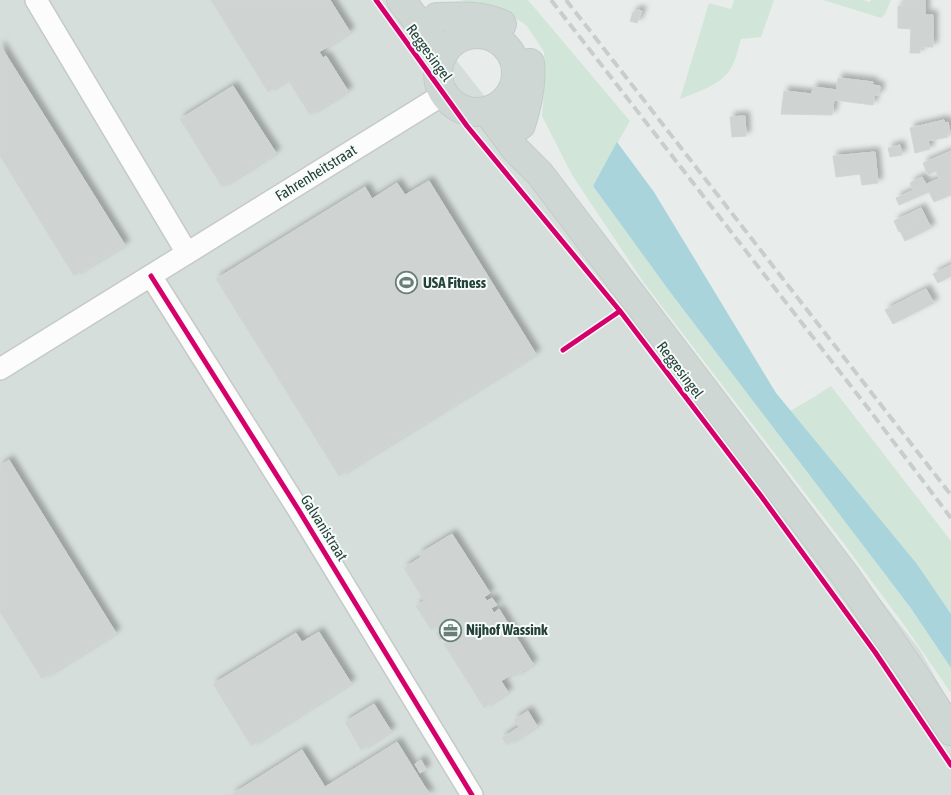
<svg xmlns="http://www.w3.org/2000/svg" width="951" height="795" viewBox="0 0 951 795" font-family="'Asap Condensed',sans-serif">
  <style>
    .built { fill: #d6dedb }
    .green { fill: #d1e6d8 }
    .water { fill: #a9d4db }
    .building { fill: #cfd4d2; stroke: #d1d6d4; filter: url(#shadow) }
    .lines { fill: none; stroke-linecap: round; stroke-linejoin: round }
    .minor-casing { stroke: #c5cac8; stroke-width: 24 }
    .primary-casing { stroke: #c3ccc9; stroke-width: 30 }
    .minor { stroke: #fcfcfc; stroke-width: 21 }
    .primary { stroke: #cfd7d5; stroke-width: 28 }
    .rail { stroke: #c9cdcc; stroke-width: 4; stroke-dasharray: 10 5; stroke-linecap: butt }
    .cycleway-casing { stroke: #f7fbf9; stroke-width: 8 }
    .cycleway { stroke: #d6006c; stroke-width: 5 }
    .labels { text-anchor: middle; stroke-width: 4; stroke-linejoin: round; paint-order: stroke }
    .street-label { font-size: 15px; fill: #24423a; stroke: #f7fbf9 }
    .poi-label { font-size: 15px; font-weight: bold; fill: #24423a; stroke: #f7fbf9; text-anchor: start }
  </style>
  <defs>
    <filter id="shadow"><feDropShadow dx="4.5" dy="-4.5" stdDeviation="2.5" flood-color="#0004"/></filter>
  </defs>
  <rect width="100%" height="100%" fill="#e8edeb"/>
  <path class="built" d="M0,0H409L920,650L951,706V795H0Z"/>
  <path class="green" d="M460,0H528L630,121L593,186L670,292L910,607L951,668V693L907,629L842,541L644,283L572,175L542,116L545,76L544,52L527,26L503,9L480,7Z
    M734,0H774L761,37L741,39C739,46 737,55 734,62C726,84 700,91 680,99L709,3L731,9Z
    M823,0H863L870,2L871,0H891L885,14L881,18Z
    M831,386L951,541V614L917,564L790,411L814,397Z"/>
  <path class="water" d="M617,142L654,192L776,393L917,564L951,614V668L910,607L670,292L593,186Z"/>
  <path class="building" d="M211,0H330L350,32L319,52L323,58L326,56L348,91L310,115L288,80L268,92Z
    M903,0H925V15H933V47H920V53H910L911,29L898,28V6H903Z
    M639,10L642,11L637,23L630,21L633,12Z
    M0,45L125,245L74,276L0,156Z
    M838,78L873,82L872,85L880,86L879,95H874L873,105L834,100L832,115L781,114L784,91L812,94L813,87L837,90Z
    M233,86L276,153L222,187L180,119Z
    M745,116L746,136L732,137L730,117Z
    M944,120L945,123L948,122L950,133L947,134L948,137L928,141L930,149L915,153L910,128Z
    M900,145L902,155L890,157L888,148Z
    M951,151V173L939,178L936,171L928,175L923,163Z
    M875,152L878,183L862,185L860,174L836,177L833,156Z
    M951,173V195L934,202L929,192L899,205L896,198Z
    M922,177L926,184L913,190L910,183Z
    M429,181L536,354L339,476L216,279L365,187L372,199L397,183L405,195Z
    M921,208L926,218L899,232L894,221Z
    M926,218L931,228L905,241L900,231Z
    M951,265V276L938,283L933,274Z
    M926,289L934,303L893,324L885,310Z
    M9,460L116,633L42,679L0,612V466Z
    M452,534L490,593L484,597L487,601L492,598L497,605L491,608L494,613L499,609L533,664L514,677L512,674L501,681L508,692L484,708L444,644L449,641L446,636L440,640L436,633L442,629L439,625L431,630L416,606L424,601L404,568L421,557L419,554Z
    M319,632L351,683L251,746L213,684L296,633L302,642Z
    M374,704L391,731L361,750L345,722Z
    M528,711L537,726L507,745L502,738L519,727L514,720Z
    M397,742L430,795H313L325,787Z
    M302,750L325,787L313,795H231Z
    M421,760L426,769L420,773L415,764Z"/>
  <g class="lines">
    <defs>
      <path id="minor" d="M36,0L187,253
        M151,276L298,509L472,795
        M0,369L444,94"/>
      <path id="primary" d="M401,0L443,55
        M437,17C459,16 482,15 502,24
        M438 73a39 39 0 1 1 78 0a39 39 0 1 1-78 0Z
        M487,111L516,150L540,174L845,575L920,683L951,731
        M521,125C528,104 532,85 530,63"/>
    </defs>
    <use href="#minor" class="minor-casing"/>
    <use href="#primary" class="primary-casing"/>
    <use href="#minor" class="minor"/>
    <use href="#primary" class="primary"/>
    <path class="rail" d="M551,0L871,412L951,518
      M566,0L951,495"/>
    <defs>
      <path id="cycleway" d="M376,0L467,126L620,311L761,496L875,652L951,765
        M151,276L298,509L472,795
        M563,350L620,311"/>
    </defs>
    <use href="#cycleway" class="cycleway-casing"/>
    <use href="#cycleway" class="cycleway"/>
  </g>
  <defs>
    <symbol id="stadium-ring" viewBox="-11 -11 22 22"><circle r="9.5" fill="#f7fbf9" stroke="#697e78" stroke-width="1.5"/><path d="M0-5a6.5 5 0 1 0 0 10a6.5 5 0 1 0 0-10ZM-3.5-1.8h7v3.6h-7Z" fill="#697e78"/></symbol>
    <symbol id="office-ring" viewBox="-11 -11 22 22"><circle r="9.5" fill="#f7fbf9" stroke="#697e78" stroke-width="1.5"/><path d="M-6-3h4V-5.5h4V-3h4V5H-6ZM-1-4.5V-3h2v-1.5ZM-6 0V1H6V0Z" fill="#697e78"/></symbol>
  </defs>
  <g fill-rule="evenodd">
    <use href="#stadium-ring" x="394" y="270" width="25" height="25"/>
    <use href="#office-ring" x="438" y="618" width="25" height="25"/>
  </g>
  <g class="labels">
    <g class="street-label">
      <text transform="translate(429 53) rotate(54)" y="5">Reggesingel</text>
      <text transform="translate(316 173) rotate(-32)" y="5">Fahrenheitstraat</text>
      <text transform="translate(680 370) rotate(53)" y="5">Reggesingel</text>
      <text transform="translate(324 528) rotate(58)" y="5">Galvanistraat</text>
    </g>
    <g class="poi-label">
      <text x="423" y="288">USA Fitness</text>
      <text x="466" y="635">Nijhof Wassink</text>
    </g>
  </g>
</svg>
